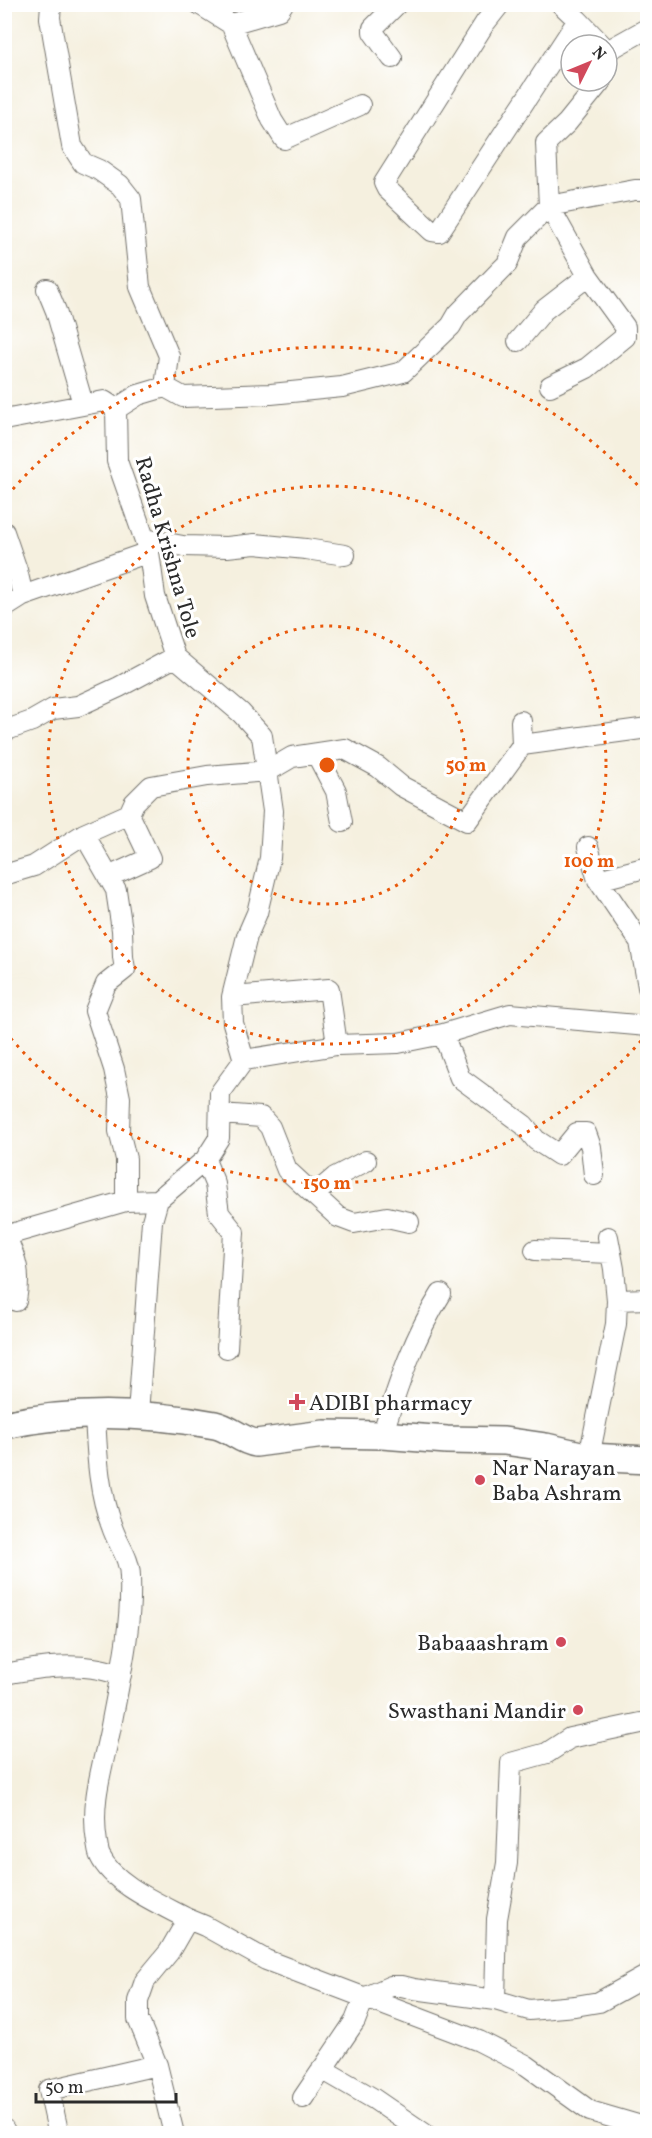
<svg xmlns="http://www.w3.org/2000/svg" width="652" height="2138" viewBox="0 0 652 2138" font-family="Vollkorn,serif">
  <style>
    .lines { fill: none; stroke-linecap: round; stroke-linejoin: round }
    .street-casing { stroke: #72706a; stroke-width: 22 }
    .secondary-casing { stroke: #72706a; stroke-width: 30 }
    .street { stroke: #fff; stroke-width: 20 }
    .secondary { stroke: #fff; stroke-width: 27 }
    .ring { fill: none; stroke: #e8590c; stroke-width: 3; stroke-dasharray: 3 6 }
    .poi-dot { fill: #d1495b; stroke: #fff; stroke-width: 2 }
    .labels { text-anchor: middle; stroke-width: 6; stroke-linejoin: round; paint-order: stroke }
    .street-label { font-size: 22px; fill: #2b2b2b; stroke: #fff }
    .poi-label { font-size: 22px; fill: #2b2b2b; stroke: #fff; text-anchor: start }
    .centre { fill: #e8590c; stroke: #fff; stroke-width: 3 }
    .ring-label { font-size: 18px; text-anchor: middle; font-weight: bold; fill: #e8590c; stroke: #fff; stroke-width: 6; stroke-linejoin: round; paint-order: stroke }
  </style>
  <rect width="100%" height="100%" fill="#fff"/>
  <filter id="ink" filterUnits="userSpaceOnUse"><feTurbulence type="fractalNoise" baseFrequency=".0167" numOctaves="2"/><feDisplacementMap in="SourceGraphic" scale="12" xChannelSelector="R" yChannelSelector="G"/><feConvolveMatrix kernelMatrix="1 2 1 2 8 2 1 2 1" color-interpolation-filters="sRGB"/></filter>
  <filter id="wash" filterUnits="userSpaceOnUse"><feTurbulence type="fractalNoise" baseFrequency=".008" numOctaves="4" result="noise"/><feDisplacementMap in="SourceGraphic" scale="24" xChannelSelector="R" yChannelSelector="G"/><feGaussianBlur stdDeviation="1.35" result="paint"/><feColorMatrix in="noise" values="0 0 0 0 0 0 0 0 0 0 0 0 0 0 0 0 0 1.4 0 .05"/><feComposite in="paint" operator="in"/></filter>
  <g filter="url(#wash)">
    <rect width="100%" height="100%" fill="#f5f0df"/>
  </g>
  <g filter="url(#ink)">
    <g class="lines">
      <defs>
        <path id="street" d="M51,4L50,18L72,146L83,163L99,170L120,185L131,199L140,287L169,356L165,387L138,395L116,409L117,461L149,552L155,596L175,657L241,713L262,736L273,811L270,858L257,913L247,936L232,997L233,1023L244,1060L220,1093L219,1138L205,1160L158,1200L152,1221L138,1414
          M199,4L231,24L279,10L283,4
          M500,4L485,23L384,183L387,189L432,231L439,232L578,20L602,45
          M561,4L578,20
          M231,24L272,120L284,139L360,105
          M607,51L648,28
          M392,58L373,32V28L397,4
          M47,289L56,311L83,404
          M518,341L544,310L588,276
          M550,386L587,368L625,337V327L588,276L549,206L546,143L567,123L601,81
          M165,387L183,397L271,394L342,387L403,372L451,326L458,314L500,271L507,264L518,237L549,206L635,190H648
          M4,420L104,401L116,409
          M4,532L17,570L23,596
          M145,539L183,546L227,547L255,544L306,549L345,555
          M4,608L23,596L149,552
          M4,731L32,721L53,709L78,706L119,687L175,657
          M522,745L648,728
          M317,755L336,791L342,822
          M84,834L116,890L122,930L123,957L125,969L106,984L95,1011L114,1069L120,1098L119,1131L126,1159V1201
          M588,847L598,880L640,942L648,987
          M4,875L34,866L84,834L129,814L134,803L151,786L207,776L268,771L292,757L345,749L378,767L401,786L467,821L522,745L521,721
          M108,877L150,858L129,814
          M598,880L648,867
          M232,997L329,989L337,1045
          M443,1034L460,1078L524,1125L536,1140L559,1155L577,1133H586L591,1147L594,1175
          M244,1060L337,1045L398,1043L443,1034L510,1014L648,1026
          M221,1114L261,1117L270,1127L287,1170L338,1217L354,1223L387,1217L409,1222
          M205,1160L215,1184L219,1213L234,1232L227,1348
          M314,1195L335,1177L366,1161
          M5,1235C17,1260 21,1273 16,1301
          M4,1236L126,1201L158,1200
          M608,1237L614,1269L617,1300
          M535,1250L611,1253
          M95,1415C97,1453 98,1491 112,1527C118,1545 130,1558 130,1577C132,1628 120,1677 111,1726C103,1767 90,1800 97,1843C98,1847 98,1852 100,1856C114,1885 160,1904 188,1919L169,1952L145,1981L138,2001V2019L157,2065L174,2134
          M382,1435C398,1386 413,1338 441,1294
          M589,1457L616,1324L617,1300L648,1299
          M4,1674C33,1669 65,1663 93,1668C102,1669 112,1672 121,1675
          M188,1919L205,1926L266,1960L479,2041L526,2065L590,2111L638,2125H648
          M495,2000L497,1919L507,1863L511,1763L547,1753L570,1738L641,1723
          M322,2069L374,2099L425,2134
          M303,2098L355,2021L364,1998L391,1986H402L414,1989L495,2000L529,2010L575,2006L599,2002L648,1975
          M4,2129L6,2134
          M58,2131L49,2090L157,2065"/>
        <path id="secondary" d="M4,1425C74,1410 145,1412 215,1425C230,1428 241,1441 256,1443L324,1434L382,1435L447,1440L504,1441L546,1447L589,1457L648,1460"/>
      </defs>
      <use href="#street" class="street-casing"/>
      <use href="#secondary" class="secondary-casing"/>
      <use href="#street" class="street"/>
      <use href="#secondary" class="secondary"/>
    </g>
  </g>
  <g class="ring">
    <circle cx="327" cy="765" r="139"/>
    <circle cx="327" cy="765" r="279"/>
    <path d="M647 1034A418 418 0 0 1 7 1034M7 496A418 418 0 0 1 647 496"/>
  </g>
  <g class="poi-dot">
    <path d="M294 1393h6v6h6v6h-6v6h-6v-6h-6v-6h6z"/>
    <circle cx="480" cy="1480" r="6"/>
    <circle cx="561" cy="1642" r="6"/>
    <circle cx="578" cy="1710" r="6"/>
  </g>
  <g class="labels">
    <g class="street-label">
      <text transform="translate(169 547) rotate(74)" y="8">Radha Krishna Tole</text>
    </g>
    <g class="poi-label">
      <text x="309" y="1410">ADIBI pharmacy</text>
      <text x="492" y="1475">Nar Narayan<tspan x="492" dy="25">Baba Ashram</tspan></text>
      <text x="549" y="1650" text-anchor="end">Babaaashram</text>
      <text x="566" y="1718" text-anchor="end">Swasthani Mandir</text>
    </g>
  </g>
  <circle cx="327" cy="765" r="9" class="centre"/>
  <g class="ring-label">
    <text x="466" y="771">50 m</text>
    <text x="589" y="867">100 m</text>
    <text x="327" y="1189">150 m</text>
  </g>
  <rect width="652" height="2138" fill="none" stroke="#fff" stroke-width="24"/>
  <g transform="translate(589 63) rotate(47)"><circle r="28" fill="#ffffff" stroke="#aaaaaa" stroke-width="1.5"/>
  <path d="M0-4.5L10 22L0 15L-10 22Z" fill="#d1495b"/>
  <text y="-9" font-size="16" font-weight="bold" text-anchor="middle" fill="#2b2b2b">N</text>
  </g>
  <path d="M36 2093v9h140v-9" fill="none" stroke="#2b2b2b" stroke-width="3"/>
  <text x="45" y="2093" font-size="18" fill="#2b2b2b" stroke="#ffffff" stroke-width="4.5" paint-order="stroke">50 m</text>
</svg>
